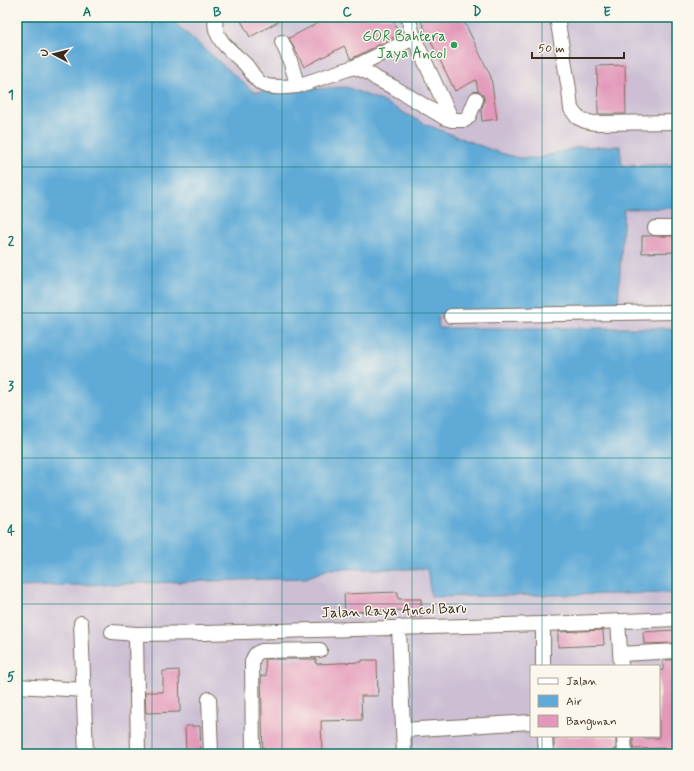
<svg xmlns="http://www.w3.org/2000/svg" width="694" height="771" viewBox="0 0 694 771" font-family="Mynerve,sans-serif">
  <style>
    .industrial { fill: #ccbfd4; fill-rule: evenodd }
    .water { fill: #5faad7; stroke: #4d6a7a }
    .building { fill: #e398b9 }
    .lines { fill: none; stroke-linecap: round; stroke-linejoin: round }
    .minor-casing { stroke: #7b6e5f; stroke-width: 16 }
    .minor { stroke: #fff; stroke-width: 14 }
    .grid { fill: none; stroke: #0f766e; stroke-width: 1; stroke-opacity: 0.55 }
    .leisure-dot { fill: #2e9e5b; stroke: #fbf7ec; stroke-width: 1.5 }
    .labels { text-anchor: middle; stroke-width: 3; stroke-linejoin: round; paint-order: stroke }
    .leisure-label { font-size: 15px; fill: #27864d; stroke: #fbf7ec; text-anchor: end }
    .street-label { font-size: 15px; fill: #3b2a1e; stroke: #fbf7ec }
    .neatline { fill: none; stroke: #0f766e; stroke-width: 1.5 }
    .grid-label { font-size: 13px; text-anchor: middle; font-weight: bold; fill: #0f766e }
  </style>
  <rect width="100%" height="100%" fill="#fbf7ec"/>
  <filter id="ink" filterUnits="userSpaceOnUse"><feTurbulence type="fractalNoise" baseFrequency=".025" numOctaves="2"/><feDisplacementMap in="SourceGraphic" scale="8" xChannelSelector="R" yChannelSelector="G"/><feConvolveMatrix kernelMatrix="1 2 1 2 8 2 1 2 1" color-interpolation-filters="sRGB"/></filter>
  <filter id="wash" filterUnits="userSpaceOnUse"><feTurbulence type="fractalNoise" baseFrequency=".012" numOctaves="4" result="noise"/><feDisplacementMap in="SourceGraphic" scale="16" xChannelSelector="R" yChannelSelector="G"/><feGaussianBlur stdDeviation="0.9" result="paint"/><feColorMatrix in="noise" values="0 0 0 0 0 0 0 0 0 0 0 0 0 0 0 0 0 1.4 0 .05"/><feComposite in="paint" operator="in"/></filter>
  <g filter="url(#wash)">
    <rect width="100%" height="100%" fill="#f2edd8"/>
    <path class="industrial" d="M168,17H677V340L671,328H438V315L618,304L578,147L539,158H519L497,152L425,124L382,101L346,87L254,92Z
      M329,569H427L431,597L677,593V754H17V587L306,578ZM531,666H659V736H531Z"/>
    <path class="water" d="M17,17H168L254,92L346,87L382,101L425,124L497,152L519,158H539L578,147L620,146L622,166L677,164V208L624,209L618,304L438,315L439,328H671L677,340V593L431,597L427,569H329L306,578L17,587Z"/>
    <g id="blocks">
      <path class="building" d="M239,17H287L250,37Z
        M329,17H391L400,34L351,59L344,46L304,67L289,38Z
        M419,17H462L491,77L497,119L482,121L481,110L484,102V97L482,94L478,91L476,80L455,91Z
        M625,65L626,114H598L597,66Z
        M642,236H677V252L642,253Z
        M398,592V599H421L422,617H408L407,610L345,612L344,594Z
        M603,630L604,645L558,647V632Z
        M674,630V632H677V643L644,644L643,632Z
        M265,659H316V664L362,662V660H377L378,696H361L362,720L321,721L322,754H263L261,676H266Z
        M663,660H677V754H665L664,748L633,749V736H643V738H659V671L663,670Z
        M179,670L180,712L146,713L145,692H163V671Z
        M185,726H200L201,754H186Z
        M554,736H616V750H614V754H554Z"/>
    </g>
  </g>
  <g filter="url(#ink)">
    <use href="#blocks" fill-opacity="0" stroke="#7b6e5f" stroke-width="1"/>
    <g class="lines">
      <defs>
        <path id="minor" d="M216,17C211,39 233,52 246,65C251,71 255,80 262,84C272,89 286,87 297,86C294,71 289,56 282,42
          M557,17L569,90L571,109L577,117L585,121L594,123L677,122
          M414,38L452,120
          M354,67L414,38L408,17
          M297,86L354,67L367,72L377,79L395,88L445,118L452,120H465L469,116L476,99
          M655,228H677
          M451,316L677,312
          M618,621L621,666
          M81,623L86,754
          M543,624V666
          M399,627L404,754
          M112,632L136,634L204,633L543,624L677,619
          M136,634L138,754
          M620,654L677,651
          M17,686L84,690
          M209,699L211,754
          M403,730L531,722
          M545,736L546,754
          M624,736L625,754
          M253,754L252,662C254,656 255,653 262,651L320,650"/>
      </defs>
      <use href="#minor" class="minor-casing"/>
      <use href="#minor" class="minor"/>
    </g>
  </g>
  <path class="grid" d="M152,17V754M282,17V754M412,17V754M542,17V666M17,167H677M17,313H677M17,458H677M17,604H677M542,736V754"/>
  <circle class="leisure-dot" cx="454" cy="45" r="4"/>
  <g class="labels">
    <g class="leisure-label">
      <text x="446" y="41">GOR Bahtera<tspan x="446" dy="17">Jaya Ancol</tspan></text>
    </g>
    <g class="street-label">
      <text transform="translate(394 610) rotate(-2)" y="5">Jalan Raya Ancol Baru</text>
    </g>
  </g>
  <rect width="694" height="771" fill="none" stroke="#fbf7ec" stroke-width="44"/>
  <rect x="530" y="665" width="130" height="72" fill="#fbf7ec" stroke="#aea59a"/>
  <rect x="538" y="678" width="20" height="6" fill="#ffffff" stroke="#aea59a"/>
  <text x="566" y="685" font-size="12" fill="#3b2a1e">Jalan</text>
  <rect x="538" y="695" width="20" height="12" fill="#5faad7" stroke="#aea59a"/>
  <text x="566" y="705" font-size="12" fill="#3b2a1e">Air</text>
  <rect x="538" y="715" width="20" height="12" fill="#e398b9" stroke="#aea59a"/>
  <text x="566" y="725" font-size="12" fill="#3b2a1e">Bangunan</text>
  <g transform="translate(54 54) rotate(277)" stroke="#fbf7ec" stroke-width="3" paint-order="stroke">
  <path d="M0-3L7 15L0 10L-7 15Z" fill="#3b2a1e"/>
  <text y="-6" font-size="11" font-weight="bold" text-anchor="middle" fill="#3b2a1e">U</text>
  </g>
  <path d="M532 52v6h92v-6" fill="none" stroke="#3b2a1e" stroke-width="2"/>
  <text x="538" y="52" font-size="12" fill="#3b2a1e" stroke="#fbf7ec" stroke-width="3" paint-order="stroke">50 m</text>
  <rect x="22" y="22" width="650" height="727" class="neatline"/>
  <g class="grid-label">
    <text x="87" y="16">A</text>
    <text x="217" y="16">B</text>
    <text x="347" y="16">C</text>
    <text x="477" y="16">D</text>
    <text x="607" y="16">E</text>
    <text x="11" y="99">1</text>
    <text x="11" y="245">2</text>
    <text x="11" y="390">3</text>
    <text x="11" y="535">4</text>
    <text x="11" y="681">5</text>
  </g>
</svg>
